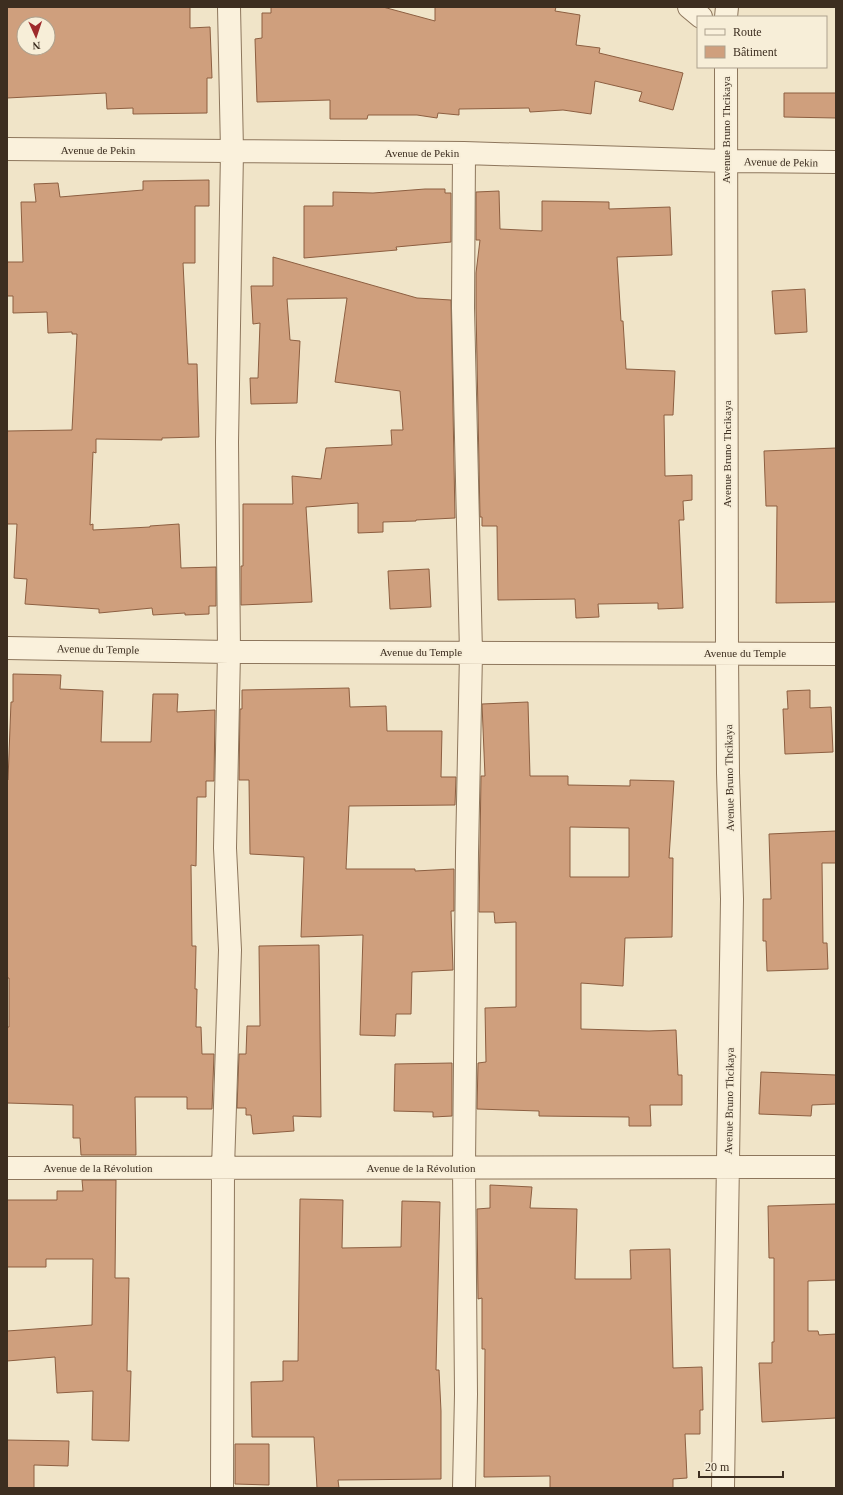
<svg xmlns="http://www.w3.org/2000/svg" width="843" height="1495" viewBox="0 0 843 1495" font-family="'Times New Roman',serif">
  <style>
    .building { fill: #cf9f7d; stroke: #8d5f41; fill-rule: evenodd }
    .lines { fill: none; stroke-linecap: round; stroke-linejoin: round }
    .minor-casing { stroke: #8d765c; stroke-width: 24 }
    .minor { stroke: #faf1dc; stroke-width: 22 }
    .labels { text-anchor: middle; stroke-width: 3.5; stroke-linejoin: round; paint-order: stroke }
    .street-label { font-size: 11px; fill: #3d2e20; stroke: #f7eed8 }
  </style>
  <rect width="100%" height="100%" fill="#f0e4c8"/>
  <path class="building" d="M7,7H190V28L210,27L212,78H207V113L133,114V108L107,109L106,93L7,98ZM24,24H48V48H24Z
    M271,7H383L435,21V7H556L555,11L580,15L576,45L600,48L599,53L683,73L673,110L639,101L642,92L595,81L591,114L563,110L530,112L529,108L459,109V115L438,113L437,118L417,115H368L367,119H330V100L257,102L255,39L262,38V13H271Z
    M784,93H836V118L784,117Z
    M209,180V206H195V263H183L188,364H197L199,437L162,438V440L96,439V453L93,452L90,525L93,524V530L150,527V526L179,524L181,568L216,567V606H209V614L185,615V613L153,615L152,608L99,613V609L25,604L27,579L14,578L17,524H7V431L72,430L77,334H72V332L48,333L47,312L13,313V296H7V262H23L21,202H36L34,184L58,183L60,197L143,190V181Z
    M425,189H445V193H451V242L396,247L397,250L304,258V206H333V192L373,193Z
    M499,191L500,229L542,231V201L609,202V209L670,207L672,255L617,257L621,321H623L626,369L675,371L673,415H664L665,476L692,475V500L683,501L684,520H679L683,608L658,609V603L598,604L599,617L576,618L575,599L498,600L497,526H482V517H480L476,308V273L480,240H476V192Z
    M273,257L417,298L451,300L455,518L416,520V521L383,522V532L358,533V503L306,507L312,602L241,605V566H243V504H293L292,476L321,479L326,448L392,445L391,430H403L400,391L335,382L347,298L287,299L290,340L300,341L297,403L251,404L250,378H258L260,323L253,324L251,286H273Z
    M805,289L807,332L775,334L772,291Z
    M836,448V602L776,603L777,506H766L764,451Z
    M429,569L431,607L390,609L388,571Z
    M13,674L61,675L60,689L103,691L101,742H151L153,694H178L177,712L215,710L214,781H206V797H197L196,866L191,865L192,946H196L195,989H197L196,1027H201L202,1054H214L212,1109H187V1097H135L136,1155H81L80,1138H73V1105L7,1103V1027H9V978H7V780H8L11,702H13Z
    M349,688L350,707L386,706L387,731H442L441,777H456L455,805L349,806L346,869H415V871L454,869V911H451L453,970L412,972L411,1014H396L395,1036L360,1035L363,935L301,937L304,857L250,854L249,780H239L240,709H242V690Z
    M810,690V708L831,707L833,752L785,754L783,709H788L787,691Z
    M528,702L530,776H568V785L630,786V780L674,781L669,858H673L672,937L625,938L623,986L581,983V1029L649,1031L676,1030L678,1075H682V1105H650L651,1126H629V1117L539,1116V1111L477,1109L478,1063L486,1062L485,1008L516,1007V922L495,923L494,912H479L481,776H485L482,704ZM570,827L629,828V877H570Z
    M836,831V863H822L823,943H827L828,969L767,971L766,941H763V899H771L769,834Z
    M319,945L321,1117L293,1116L294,1131L253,1134L251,1115H246V1108H237L239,1054H246L247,1026H260L259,946Z
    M452,1063V1116L433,1117V1112L394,1111L395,1064Z
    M761,1072L836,1075V1104L812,1105L811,1116L759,1114Z
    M82,1180H116L115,1278H129L127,1371H131L129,1441L92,1440L93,1391L57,1393L55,1357L7,1361V1331L92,1325L93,1259H46V1267H7V1200H57V1191H83Z
    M490,1185L532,1187L530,1208L577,1209L575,1279H631L630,1250L670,1249L673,1368L702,1367L703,1410H700V1434H685L687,1478L673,1479V1488H550V1476L484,1477L485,1349H482V1298L478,1299L477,1209L490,1208Z
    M300,1199L343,1200L342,1248L401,1247L402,1201L440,1202L436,1370H439L441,1411V1479L338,1480L339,1488H317L314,1437H252L251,1382L283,1381V1361H298Z
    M836,1204V1280L808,1281V1331H818L819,1335L836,1334V1418L762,1422L759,1363H772V1342H774V1258H769L768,1206Z
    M7,1440L69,1441L68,1466L34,1465V1488H7Z
    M235,1444H269V1485L235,1484Z"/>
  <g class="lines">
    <defs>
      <path id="minor" d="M689,7L701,17
        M726,17L727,7
        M7,149L464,153L726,161L836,162
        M7,648L229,652L836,654
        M7,1168L836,1167
        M222,1488L223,1168L230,950L225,848L229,652L227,442L232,151L229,7
        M464,1488L466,1394L464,1167L467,853L471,653L463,308L464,153
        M723,1488L732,899L728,773L727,653L726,67"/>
    </defs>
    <use href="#minor" class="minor-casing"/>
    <use href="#minor" class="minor"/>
  </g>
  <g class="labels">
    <g class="street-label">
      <text transform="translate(726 130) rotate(-90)" y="4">Avenue Bruno Thcikaya</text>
      <text x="98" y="154">Avenue de Pekin</text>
      <text x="422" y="157">Avenue de Pekin</text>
      <text transform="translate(781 162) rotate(1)" y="4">Avenue de Pekin</text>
      <text transform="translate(727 454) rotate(-90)" y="4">Avenue Bruno Thcikaya</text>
      <text transform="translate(98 649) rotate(1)" y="4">Avenue du Temple</text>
      <text x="421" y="656">Avenue du Temple</text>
      <text x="745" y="657">Avenue du Temple</text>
      <text transform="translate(729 778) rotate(-91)" y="4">Avenue Bruno Thcikaya</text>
      <text transform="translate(729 1101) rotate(-89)" y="4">Avenue Bruno Thcikaya</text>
      <text x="98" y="1172">Avenue de la Révolution</text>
      <text x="421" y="1172">Avenue de la Révolution</text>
    </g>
  </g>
  <rect width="843" height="1495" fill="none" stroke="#3d2e20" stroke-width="16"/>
  <rect x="697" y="16" width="130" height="52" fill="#f7eed8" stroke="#ada18e"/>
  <rect x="705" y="29" width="20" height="6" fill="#faf1dc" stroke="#ada18e"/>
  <text x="733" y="36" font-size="12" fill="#3d2e20">Route</text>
  <rect x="705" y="46" width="20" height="12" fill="#cf9f7d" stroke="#ada18e"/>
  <text x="733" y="56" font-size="12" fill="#3d2e20">Bâtiment</text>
  <g transform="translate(36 36) rotate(177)"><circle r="19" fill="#f7eed8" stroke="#ada18e"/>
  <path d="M0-3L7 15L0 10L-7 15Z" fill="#9e2a2b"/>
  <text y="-6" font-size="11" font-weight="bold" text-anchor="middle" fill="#3d2e20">N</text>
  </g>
  <path d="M699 1471v6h84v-6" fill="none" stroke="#3d2e20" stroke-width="2"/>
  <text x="705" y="1471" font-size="12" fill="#3d2e20" stroke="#f7eed8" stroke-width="3" paint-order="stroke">20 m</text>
</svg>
